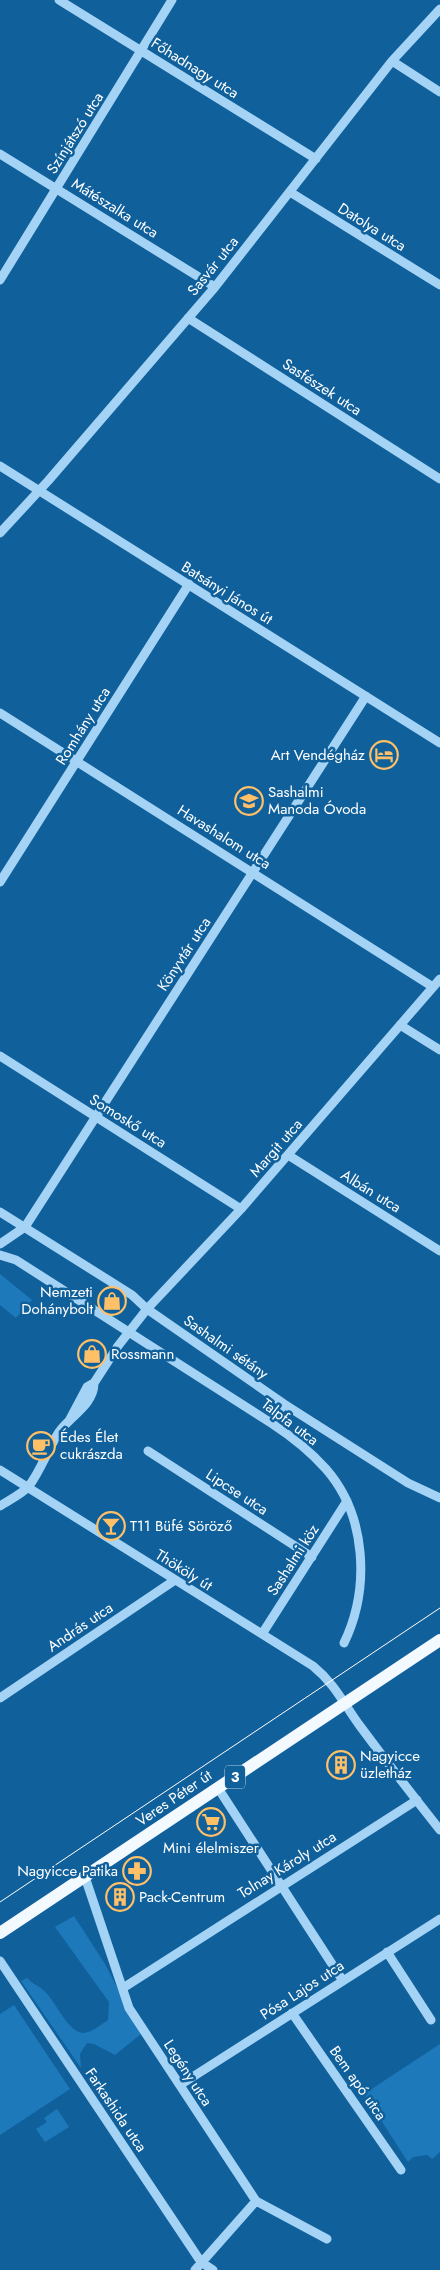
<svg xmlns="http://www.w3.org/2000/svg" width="440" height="2270" viewBox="0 0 440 2270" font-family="Jost,sans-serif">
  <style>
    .green { fill: #1e79ba }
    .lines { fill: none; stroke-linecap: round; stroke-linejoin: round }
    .minor { stroke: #a4d3f5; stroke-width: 9 }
    .major { stroke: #f2f9ff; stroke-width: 12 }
    .tram { stroke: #fff; stroke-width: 1 }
    .labels { text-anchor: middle; stroke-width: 5; stroke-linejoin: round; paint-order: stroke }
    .shield { fill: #10609c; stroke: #b7cfe1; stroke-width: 1 }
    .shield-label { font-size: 14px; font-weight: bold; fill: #fff }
    .street-label { font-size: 15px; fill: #fff; stroke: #10609c }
    .poi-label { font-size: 15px; fill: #fff; stroke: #10609c; text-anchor: start }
  </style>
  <rect width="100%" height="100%" fill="#10609c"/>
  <path class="green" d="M0,1274L32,1300L16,1318L0,1305Z
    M74,1916L105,1964L141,2034L115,2055L94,2044L87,2043L80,2054L81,2068L21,1981L27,1978C32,1984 38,1985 43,1990C56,2000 66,2031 83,2033C91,2033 102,2024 108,2020L109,2002L55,1927Z
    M14,2005L70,2089L0,2135V2014Z
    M440,2044V2152L432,2159L427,2155L413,2157L408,2162L364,2094Z
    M57,2109L69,2127L45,2142L36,2129L47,2122L44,2118Z"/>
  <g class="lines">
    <path class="minor" d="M59,0L316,159
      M392,61L440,92
      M0,154L215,287
      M290,192L440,285
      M0,280L172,0
      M188,318L440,479
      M0,466L440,743
      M0,533L48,481L215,287L392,61L440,9
      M0,713L433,987
      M0,882L189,584
      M400,1025L440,1050
      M0,1056L241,1209
      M288,1155L440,1251
      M0,1212L132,1295L147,1309L284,1404L408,1483L440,1498
      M0,1244L25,1227L366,696
      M0,1255L16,1260L271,1423C291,1436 310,1451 326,1469C367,1516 370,1589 344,1643
      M70,1419L87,1387L94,1383
      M271,1423L284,1404
      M148,1451L312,1557
      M0,1470L313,1666C336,1685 343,1703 360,1726C386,1761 413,1796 440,1830
      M0,1506C9,1500 22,1494 29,1486C41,1470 48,1449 59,1432C70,1416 94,1405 94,1383L118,1346L147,1309L241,1209L440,979
      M262,1634L347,1501
      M0,1698L175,1580
      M218,1788L343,1981
      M85,1877L129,2008L256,2201L327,2239
      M387,1952L431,2020
      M0,1961L201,2262L213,2270
      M123,1988L417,1800
      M292,2013L401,2170
      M180,2085L440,1919
      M195,2270L256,2201"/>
    <path class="major" d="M0,1933L440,1640"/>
    <path class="tram" d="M0,1902L440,1608"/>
  </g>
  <defs>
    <symbol id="hotel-ring" viewBox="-11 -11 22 22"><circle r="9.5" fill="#10609c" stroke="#ffc068" stroke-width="1.5"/><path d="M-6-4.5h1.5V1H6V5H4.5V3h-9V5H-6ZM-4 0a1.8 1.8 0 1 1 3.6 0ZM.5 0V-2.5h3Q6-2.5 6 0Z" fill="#ffc068"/></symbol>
    <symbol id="school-ring" viewBox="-11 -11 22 22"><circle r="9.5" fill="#10609c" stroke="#ffc068" stroke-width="1.5"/><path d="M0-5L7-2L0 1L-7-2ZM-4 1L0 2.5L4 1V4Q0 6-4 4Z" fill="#ffc068"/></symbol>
    <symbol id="shop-ring" viewBox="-11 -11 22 22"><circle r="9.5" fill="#10609c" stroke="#ffc068" stroke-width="1.5"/><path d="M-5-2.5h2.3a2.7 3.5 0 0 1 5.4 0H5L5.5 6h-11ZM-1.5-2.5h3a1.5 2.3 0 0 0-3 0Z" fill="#ffc068"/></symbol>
    <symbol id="cafe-ring" viewBox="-11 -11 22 22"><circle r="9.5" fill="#10609c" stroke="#ffc068" stroke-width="1.5"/><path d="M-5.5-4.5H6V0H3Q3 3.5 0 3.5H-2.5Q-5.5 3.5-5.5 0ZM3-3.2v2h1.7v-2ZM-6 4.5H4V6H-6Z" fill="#ffc068"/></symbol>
    <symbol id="bar-ring" viewBox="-11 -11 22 22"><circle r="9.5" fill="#10609c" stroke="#ffc068" stroke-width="1.5"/><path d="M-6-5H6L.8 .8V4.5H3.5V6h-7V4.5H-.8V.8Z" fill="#ffc068"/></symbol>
    <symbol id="building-ring" viewBox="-11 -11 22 22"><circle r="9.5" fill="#10609c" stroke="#ffc068" stroke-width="1.5"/><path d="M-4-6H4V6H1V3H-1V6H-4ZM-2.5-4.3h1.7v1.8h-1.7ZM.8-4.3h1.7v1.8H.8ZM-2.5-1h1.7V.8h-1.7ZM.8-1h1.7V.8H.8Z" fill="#ffc068"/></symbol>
    <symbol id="supermarket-ring" viewBox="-11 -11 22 22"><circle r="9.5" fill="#10609c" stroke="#ffc068" stroke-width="1.5"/><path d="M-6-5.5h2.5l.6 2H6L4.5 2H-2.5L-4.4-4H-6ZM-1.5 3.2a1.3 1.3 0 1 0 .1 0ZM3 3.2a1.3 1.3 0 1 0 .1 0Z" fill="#ffc068"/></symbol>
    <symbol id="pharmacy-ring" viewBox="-11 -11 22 22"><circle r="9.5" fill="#10609c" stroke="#ffc068" stroke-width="1.5"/><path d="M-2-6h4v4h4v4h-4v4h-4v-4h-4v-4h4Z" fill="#ffc068"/></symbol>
  </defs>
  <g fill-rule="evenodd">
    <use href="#hotel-ring" x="368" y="739" width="32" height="32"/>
    <use href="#school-ring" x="233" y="785" width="32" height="32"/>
    <use href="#shop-ring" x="96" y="1285" width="32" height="32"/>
    <use href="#shop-ring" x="76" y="1338" width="32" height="32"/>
    <use href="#cafe-ring" x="25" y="1430" width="32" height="32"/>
    <use href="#bar-ring" x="95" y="1510" width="32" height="32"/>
    <use href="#building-ring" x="325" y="1749" width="32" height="32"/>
    <use href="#supermarket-ring" x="195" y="1806" width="32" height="32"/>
    <use href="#pharmacy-ring" x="121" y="1855" width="32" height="32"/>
    <use href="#building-ring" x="104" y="1881" width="32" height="32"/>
  </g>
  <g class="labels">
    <rect class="shield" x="225" y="1765.5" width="20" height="23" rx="4"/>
    <g class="shield-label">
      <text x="235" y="1782">3</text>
    </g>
    <g class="street-label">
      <text transform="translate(195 68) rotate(32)" y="5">Főhadnagy utca</text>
      <text transform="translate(75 133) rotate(-58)" y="5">Színjátszó utca</text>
      <text transform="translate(115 208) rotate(32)" y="5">Mátészalka utca</text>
      <text transform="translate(372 227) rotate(32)" y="5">Datolya utca</text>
      <text transform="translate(213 266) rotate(-51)" y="5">Sasvár utca</text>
      <text transform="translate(322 387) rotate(33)" y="5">Sasfészek utca</text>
      <text transform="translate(227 593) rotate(32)" y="5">Batsányi János út</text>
      <text transform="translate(83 726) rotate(-58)" y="5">Romhány utca</text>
      <text transform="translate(224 837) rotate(32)" y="5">Havashalom utca</text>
      <text transform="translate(184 954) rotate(-57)" y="5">Könyvtár utca</text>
      <text transform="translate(128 1121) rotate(32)" y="5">Somoskő utca</text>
      <text transform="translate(276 1148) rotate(-49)" y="5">Margit utca</text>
      <text transform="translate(371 1191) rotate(32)" y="5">Albán utca</text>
      <text transform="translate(226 1347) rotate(35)" y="5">Sashalmi sétány</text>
      <text transform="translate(290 1422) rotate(37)" y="5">Talpfa utca</text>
      <text transform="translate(237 1492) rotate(33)" y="5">Lipcse utca</text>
      <text transform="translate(293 1560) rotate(-57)" y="5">Sashalmi köz</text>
      <text transform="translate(184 1570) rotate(32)" y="5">Thököly út</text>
      <text transform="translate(80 1627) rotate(-34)" y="5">András utca</text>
      <text transform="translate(174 1798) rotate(-34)" y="5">Veres Péter út</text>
      <text transform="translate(287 1865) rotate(-32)" y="5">Tolnay Károly utca</text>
      <text transform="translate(302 1990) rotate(-33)" y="5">Pósa Lajos utca</text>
      <text transform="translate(188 2073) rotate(57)" y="5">Legény utca</text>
      <text transform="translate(358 2083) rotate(55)" y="5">Bem apó utca</text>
      <text transform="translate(116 2110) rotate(56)" y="5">Farkashida utca</text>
    </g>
    <g class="poi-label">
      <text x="365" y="760" text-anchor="end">Art Vendégház</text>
      <text x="268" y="797">Sashalmi<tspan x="268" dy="17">Manoda Óvoda</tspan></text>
      <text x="93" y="1297" text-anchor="end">Nemzeti<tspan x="93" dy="17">Dohánybolt</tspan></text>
      <text x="111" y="1359">Rossmann</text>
      <text x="60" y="1442">Édes Élet<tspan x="60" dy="17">cukrászda</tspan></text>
      <text x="130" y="1531">T11 Büfé Söröző</text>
      <text x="360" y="1761">Nagyicce<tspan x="360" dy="17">üzletház</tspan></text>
      <text x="211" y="1853" text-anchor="middle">Mini élelmiszer</text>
      <text x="118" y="1876" text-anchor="end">Nagyicce Patika</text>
      <text x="139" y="1902">Pack-Centrum</text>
    </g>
  </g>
</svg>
